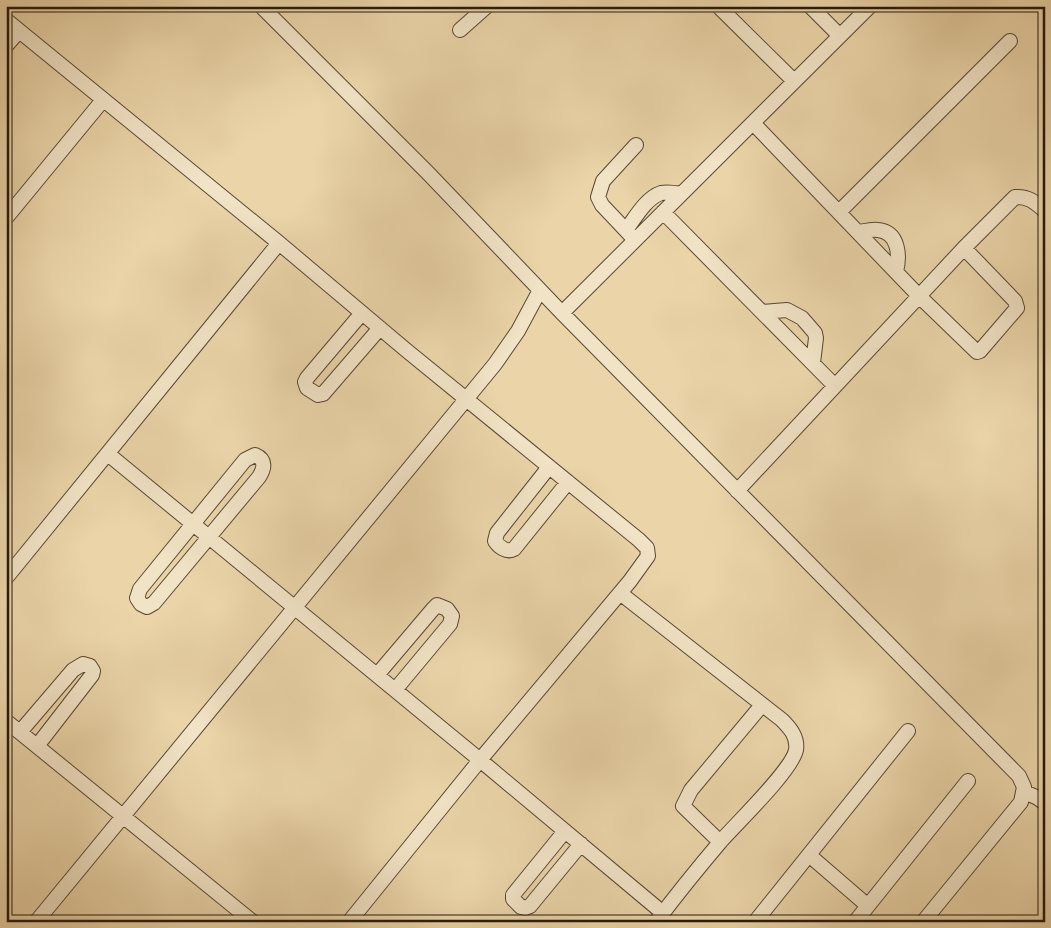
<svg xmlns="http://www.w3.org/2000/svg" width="1051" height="928" viewBox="0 0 1051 928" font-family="'Gentium Book Plus',serif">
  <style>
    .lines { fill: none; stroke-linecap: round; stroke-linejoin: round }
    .minor-casing { stroke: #574834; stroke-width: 16 }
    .minor { stroke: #f1e3c6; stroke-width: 14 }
  </style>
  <rect width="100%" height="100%" fill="#ead4a8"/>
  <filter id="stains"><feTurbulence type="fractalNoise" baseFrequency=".004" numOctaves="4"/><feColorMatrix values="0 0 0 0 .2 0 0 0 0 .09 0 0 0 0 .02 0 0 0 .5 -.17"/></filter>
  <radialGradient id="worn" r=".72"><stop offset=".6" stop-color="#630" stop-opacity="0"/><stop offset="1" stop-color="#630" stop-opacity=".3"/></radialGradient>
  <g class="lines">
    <defs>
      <path id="minor" d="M261,6L428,173L562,313L1019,776L1024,787L1021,802L923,922
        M718,6L794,81
        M810,6L840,36
        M6,20L279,243L406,350L639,540L647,548L648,556L630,581L480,760L108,454
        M460,30L487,6
        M6,46L19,31
        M753,123L919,296L977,352L980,351L1017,308L1015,301L964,248
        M663,212L835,386
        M839,212L1010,41
        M6,218L103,100
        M626,230C635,218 646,198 661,193C667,192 675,193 681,194
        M859,232C865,231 872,229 878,230C899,232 900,256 896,272
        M635,240L602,205L598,197L603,181L636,145
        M762,312L787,310L802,318L815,333L816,338L813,363
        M362,313L307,378L305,382L307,388L318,395L323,394L380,328
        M562,313L870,6
        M255,455C267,460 264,469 259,477L154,603L147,607L141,604L137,598L140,589L245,460Z
        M549,467L497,533L495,541C499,547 507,553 514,549L568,482
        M737,491L964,248L1015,197C1028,196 1035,202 1045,211
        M6,578L279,243
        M620,593L782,720C790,728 798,737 796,750C792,770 737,823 721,841C699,867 677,894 656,922
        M377,675L433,609L437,605L447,609L452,616L450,624L395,690
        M6,721L253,922
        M20,732L73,670L83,664L90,666L93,671L92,675L37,746
        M1024,792L1036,797L1045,803
        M565,831L513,895V899L521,907L525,908L530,906L581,844
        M720,842L683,806L691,790L762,705
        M809,855L868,906
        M36,922L495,364L518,331L540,290
        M349,922L480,760L663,913
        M755,922L908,731
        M855,922L968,781"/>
    </defs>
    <use href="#minor" class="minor-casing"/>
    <use href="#minor" class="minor"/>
  </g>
  <rect width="1051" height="928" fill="none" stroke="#ead4a8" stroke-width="25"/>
  <rect x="8" y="8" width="1036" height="913" fill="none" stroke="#261a0d" stroke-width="2.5"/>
  <rect x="12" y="12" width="1026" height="903" fill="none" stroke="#261a0d"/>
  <rect width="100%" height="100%" filter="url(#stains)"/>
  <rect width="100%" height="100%" fill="url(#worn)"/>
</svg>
